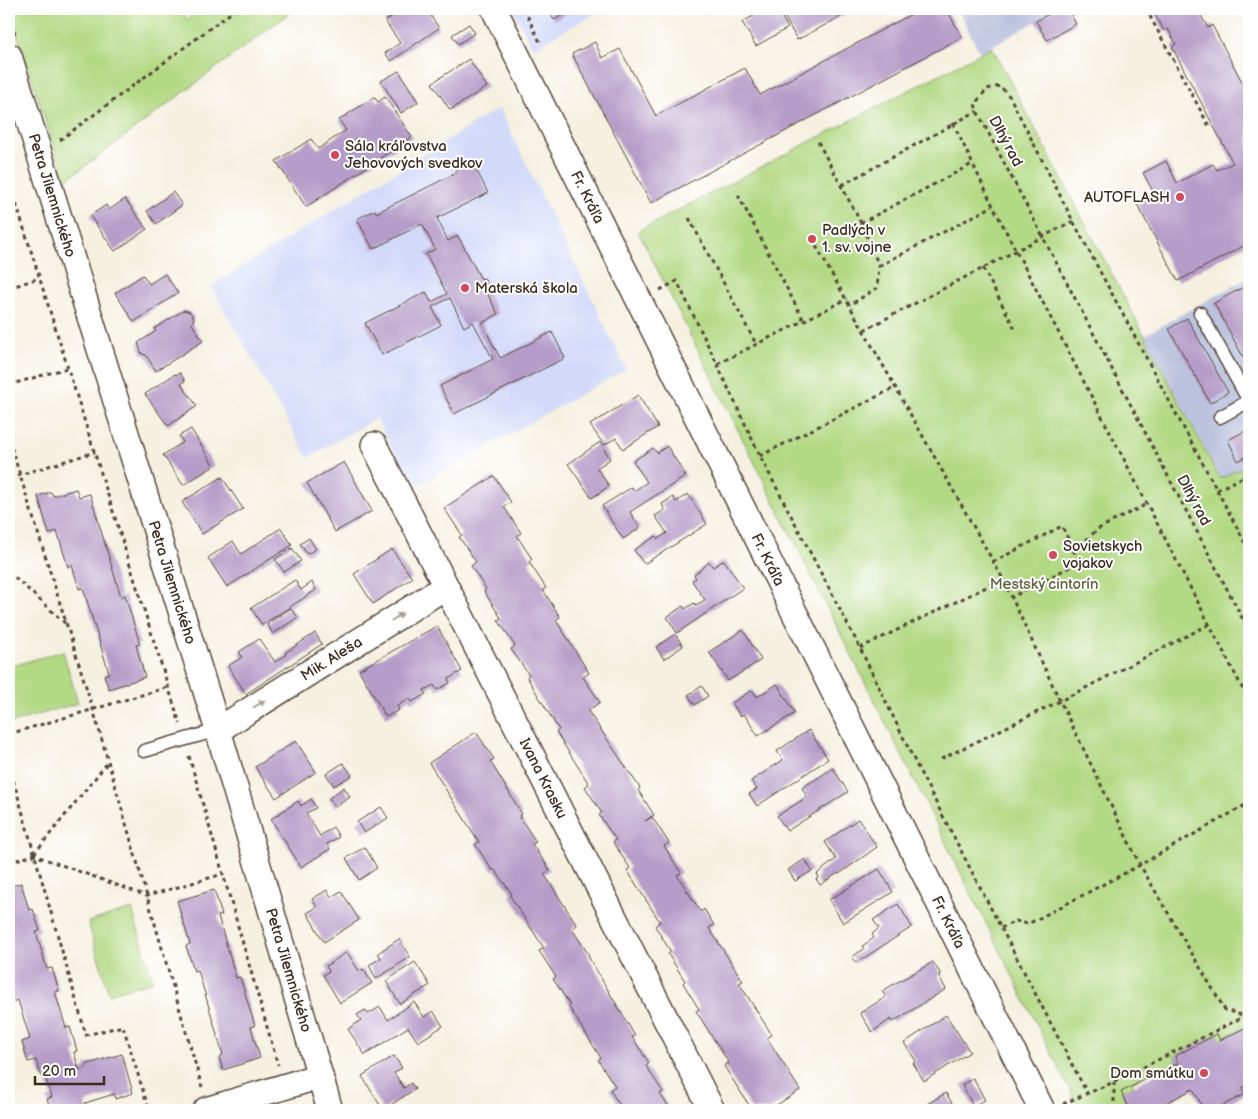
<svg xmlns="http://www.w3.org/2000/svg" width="1258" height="1119" viewBox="0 0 1258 1119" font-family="'Balsamiq Sans',sans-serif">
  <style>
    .built { fill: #d2d9f9 }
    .industrial { fill: #bcc3de }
    .green { fill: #b2d983; stroke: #768250 }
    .building { fill: #b69cc8 }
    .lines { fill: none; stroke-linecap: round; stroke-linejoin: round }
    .lane-casing { stroke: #57483b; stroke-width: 15 }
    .street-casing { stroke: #57483b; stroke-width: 28 }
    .path { stroke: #57483b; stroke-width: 3; stroke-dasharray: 4 4; stroke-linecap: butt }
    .lane { stroke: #fff; stroke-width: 12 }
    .street { stroke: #fff; stroke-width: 25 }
    .oneway { fill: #a79f9a }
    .poi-dot { fill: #d1495b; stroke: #fff; stroke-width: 2 }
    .labels { text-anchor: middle; stroke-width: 4; stroke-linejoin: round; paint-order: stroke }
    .street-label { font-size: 15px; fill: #3b2a1e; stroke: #fff }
    .poi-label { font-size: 15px; fill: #3b2a1e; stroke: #fff; text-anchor: start }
    .park-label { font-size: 15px; fill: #5f5f3c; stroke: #fff }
  </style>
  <rect width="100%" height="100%" fill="#fff"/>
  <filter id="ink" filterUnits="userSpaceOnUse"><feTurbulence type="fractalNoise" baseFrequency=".02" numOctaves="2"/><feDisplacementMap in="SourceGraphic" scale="10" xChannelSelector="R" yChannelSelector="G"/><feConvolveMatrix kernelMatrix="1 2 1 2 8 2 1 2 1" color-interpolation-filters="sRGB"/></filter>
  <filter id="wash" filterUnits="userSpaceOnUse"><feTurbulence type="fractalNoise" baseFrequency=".0096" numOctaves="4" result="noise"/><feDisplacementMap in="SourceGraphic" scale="20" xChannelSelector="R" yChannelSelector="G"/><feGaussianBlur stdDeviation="1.12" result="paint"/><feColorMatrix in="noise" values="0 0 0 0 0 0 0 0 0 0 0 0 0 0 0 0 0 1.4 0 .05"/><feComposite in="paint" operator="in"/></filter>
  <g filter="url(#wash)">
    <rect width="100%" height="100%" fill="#f5f0e0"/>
    <path class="built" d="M513,9H603L533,48Z
      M499,108L626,369L413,488L376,418L308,458L211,286Z"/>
    <path class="industrial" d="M958,9H1058L980,53Z
      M1249,277V464L1221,479L1145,335Z"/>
    <path class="green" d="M12,9H180L187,19L203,9H295L65,181L11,16Z
      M992,47L1220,479L1249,464V1025L1220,1040L1217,1034L1203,1041L1202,1040L1196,1043L1197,1045L1175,1056L1178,1063L1165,1070L1163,1066L1132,1082L1134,1086L1121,1092L1130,1110H1080L638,231Z
      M63,651L78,703L11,723L9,715V667Z
      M132,909L153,981L109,994L88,922Z"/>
    <g id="blocks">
      <path class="building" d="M403,9H426L439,28L391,61L385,53L400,43L385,21Z
        M548,9H574L554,20Z
        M767,9H777L788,28L756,46L742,22Z
        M788,9H855L797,40L782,12Z
        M921,9H950L947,10L962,37L651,203L572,54L595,42L602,58L620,49L656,116L745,68L760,95Z
        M1058,9H1068L1076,24L1047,40L1036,21Z
        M1152,9H1205L1199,12L1208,28L1212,25L1249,95V243L1178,281L1137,204L1155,195L1143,173L1166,161L1177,183L1213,164L1217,170L1233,163L1172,47L1176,44L1168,29L1164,31Z
        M469,24L475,33L458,44L452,35Z
        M469,59L487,87L450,110L432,83Z
        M399,71L418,102L401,113L381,81Z
        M374,97L378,102L385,97L412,137L306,207L276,161L311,139L318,149L346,130L339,120Z
        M472,161L488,193L437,218L448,241L458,236L481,279L484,278L488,287L485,289L498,314L482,323L500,358L552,332L565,358L454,414L440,386L493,359L473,322L464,327L450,298L432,307L441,325L382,355L365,323L426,292L431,302L447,294L426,254L435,249L422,224L373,249L357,219L375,210L376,213L456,173L455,170Z
        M173,192L182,205L156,224L147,211Z
        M125,199L147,229L115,251L90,216L106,205L109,210Z
        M165,274L178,293L134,322L115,293L143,275L149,284Z
        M1249,284V368L1214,303Z
        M184,310L190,312L194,318L192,324L203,341L156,371L146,355L142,354L138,343L156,331L154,329Z
        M1187,318L1228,392L1210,403L1169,329Z
        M180,373L185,381L181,384L197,406L168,426L145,394L175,374L176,375Z
        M638,395L658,427L623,449L616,438L604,445L590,425Z
        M191,429L214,466L183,485L163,455L183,442L179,436Z
        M1249,429V455L1238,461L1228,440Z
        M600,442L610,459L597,468L609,486L592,498L568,464Z
        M667,446L686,476L630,512L640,528L623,539L602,506L632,487L634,491L647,482L633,461L653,448L657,453Z
        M344,462L372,511L335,532L307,483Z
        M494,476L511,502L504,507L521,533L517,536L532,559L529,562L546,588L543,590L560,617L556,620L589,673L583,677L600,702L588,711L640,788L638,790L654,815L645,821L652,817L669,843L664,846L681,873L677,875L701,912L704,909L714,925L709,928L743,981L739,983L772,1035L767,1038L800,1090L769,1110H752L724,1066L729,1063L696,1011L699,1009L683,983L685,981L668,954L671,952L655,926L660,922L627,870L630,868L613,842L616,840L599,815L602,813L585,787L589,784L556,732L559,730L527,677L529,675L511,649L515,646L498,620L501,618L484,591L486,589L471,566L476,562L459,537L462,535L444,508Z
        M222,477L243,509L202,534L182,502Z
        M76,489L79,497L90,494L121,597L125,595L140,644L136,645L145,677L109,689L104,675L109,673L83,588L79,589L72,565L68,567L57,531L49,534L38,496L51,492L53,496Z
        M688,494L707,524L644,564L634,550L656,536L658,539L667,533L655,516L665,510L662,504L673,497L676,502Z
        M281,528L292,545L227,587L208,558L233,541L241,554Z
        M309,538L316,549L307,554L300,544Z
        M292,548L301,561L284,572L275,559Z
        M392,549L412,578L373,604L354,574Z
        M724,560L743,588L677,633L667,617L683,606L685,609L694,603L696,605L705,600L692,581L696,578L694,575L709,562L713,567Z
        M295,580L301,590L312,582L316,590L262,625L251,608Z
        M290,608L298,617L273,634L267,624Z
        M437,626L462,671L448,679L450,683L437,690L434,685L424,690L426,694L412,702L410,698L397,706L399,710L386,717L359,670Z
        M743,630L761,660L728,681L709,652Z
        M315,633L322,644L246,694L228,666L242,657L239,652L259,639L275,662L286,655L285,653Z
        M675,634L683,646L664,659L656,647Z
        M777,684L795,713L758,736L744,714L740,716L732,703L752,690L757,697Z
        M702,686L708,696L695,705L688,695Z
        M809,730L828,759L757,806L749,794L757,789L751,781L783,760L777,751Z
        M476,732L494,759L490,761L522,814L519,816L536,842L532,844L550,870L544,874L577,925L572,929L589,955L588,956L635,1036L632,1037L649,1063L646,1066L663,1092L660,1094L671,1110H623L610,1090L615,1086L598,1060L601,1058L569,1007L570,1005L553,979L556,977L539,951L544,948L510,896L512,894L494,869L492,870L475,844L479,842L429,763Z
        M296,741L316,772L276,798L255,767Z
        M343,763L352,775L334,786L326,774Z
        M833,768L848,792L787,831L777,816L807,797L802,788Z
        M344,787L350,797L335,807L329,798Z
        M311,799L316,808L306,813L320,836L333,827L339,837L327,844L330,849L301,867L271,819L298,801L301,806Z
        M381,807L388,818L364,833L357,822Z
        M858,819L877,847L839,874L838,873L820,885L816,879L819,877L817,874L836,859L825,842Z
        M365,847L377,868L359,880L346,858Z
        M805,859L812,871L795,881L788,870Z
        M879,869L893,892L843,923L829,900Z
        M21,883L29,910L33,909L40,931L36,932L47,969L52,968L59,991L55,992L66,1028L70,1027L77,1051L74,1052L79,1070L86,1068L85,1065L122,1054L133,1093L115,1099L114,1094L85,1103L88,1110H51L47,1099L52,1097L45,1076L42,1078L36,1060L28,1062L22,1042L30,1039L18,1000L9,1003V979L12,978L9,970V887Z
        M214,890L222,915L218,916L236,978L240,977L255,1026L251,1027L260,1058L223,1070L219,1057L223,1055L198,970L194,971L186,946L190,944L177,901Z
        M327,890L331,897L341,891L359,920L324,942L307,913L317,907L312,899Z
        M898,904L912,927L856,963L852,957L864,949L862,946L874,938L872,934L879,928L873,920Z
        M399,939L410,957L376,979L369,965L381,958L378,953Z
        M347,952L359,971L363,969L372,983L340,1003L323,975L329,971L326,966Z
        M415,962L430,985L400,1004L386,981Z
        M933,962L940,973L939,977L946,989L893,1022L891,1019L872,1032L860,1013L886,997L882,991Z
        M414,1002L424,1017L433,1011L443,1026L418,1042L408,1027L365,1055L348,1029L361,1020L357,1015L365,1010L368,1014L380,1007L388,1020Z
        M946,1015L970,1052L924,1081L913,1063L916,1061L904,1043Z
        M1247,1027L1249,1031V1084L1242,1088L1245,1094L1214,1110H1204L1193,1089L1156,1108L1157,1110H1130L1121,1092L1178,1063L1175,1056L1217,1034L1220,1040Z
        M394,1056L402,1068L394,1073L404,1088L411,1083L415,1089L383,1110L362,1076Z
        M973,1078L985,1100L973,1106L962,1085Z
        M946,1093L956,1110H917Z"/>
    </g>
  </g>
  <g filter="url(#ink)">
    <use href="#blocks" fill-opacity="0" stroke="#57483b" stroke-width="1"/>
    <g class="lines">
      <defs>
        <path id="lane" d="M1200,313L1249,401
          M1220,417L1249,401
          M144,751L218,730"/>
        <g id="street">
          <path id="s1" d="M494,9L1042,1110"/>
          <path id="s2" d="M9,56L218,730L330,1110"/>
          <path id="s3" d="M374,445L712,1110"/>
          <path id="s4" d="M218,730L445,587"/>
          <path d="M206,1110L320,1076"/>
        </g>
      </defs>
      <use href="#lane" class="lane-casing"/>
      <use href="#street" class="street-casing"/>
      <path class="path" d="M524,9L541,44
        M1146,9L1210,128
        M9,26H12L15,34
        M953,123L993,206L1249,701
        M60,140L236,9
        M818,142L861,223L879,266L877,288L850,305
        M9,181L180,724
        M842,185L977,111
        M738,195L804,321
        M689,218L756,344
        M861,223L972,164
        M816,246L1003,579L1060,701L1140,865L1225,1010L1249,1017
        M879,266L993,206
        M983,268L1015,329
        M9,288L39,278
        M660,290L677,281L717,364L847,299
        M864,330L1073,221
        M717,364L760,456L860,648L919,770L1087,1093
        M9,385L67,368
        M9,440L93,709L202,1087
        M760,456L896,387
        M9,478L95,452
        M1217,490L1249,474
        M1072,547L1089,538L1096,530L1147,504
        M1249,550L1073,221L1010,97L1000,86L987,89L975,104L977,111L1249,631
        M993,562L1062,526L1079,562L1012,597
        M9,572L66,624
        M860,648L1003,579
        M9,734L169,687
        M189,756L278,1065
        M941,759L1060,701L1210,624
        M9,765L86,1035L123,1026L149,1110
        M34,854L108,762
        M9,862L34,855L147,896L223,874
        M1001,928L1016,921L1028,924L1140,865L1249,803
        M1114,1082V1110
        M1063,1104L1114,1082L1249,1014
        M9,1108V1110"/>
      <use href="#lane" class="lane"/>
      <use href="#street" class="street"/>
    </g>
    <defs><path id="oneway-solid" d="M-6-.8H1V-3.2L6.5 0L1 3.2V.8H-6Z" transform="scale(1.25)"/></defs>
    <g class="oneway">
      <use href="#oneway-solid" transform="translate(397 617) rotate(-32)"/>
      <use href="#oneway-solid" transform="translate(259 704) rotate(-32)"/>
    </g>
  </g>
  <g class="poi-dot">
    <circle cx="335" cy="155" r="5"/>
    <circle cx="1180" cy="197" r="5"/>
    <circle cx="812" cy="239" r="5"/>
    <circle cx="465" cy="288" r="5"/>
    <circle cx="1053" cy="555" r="5"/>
    <circle cx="1204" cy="1073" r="5"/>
  </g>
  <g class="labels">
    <g class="street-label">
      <text transform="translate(1006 141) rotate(62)" y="5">Dlhý rad</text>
      <text dy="5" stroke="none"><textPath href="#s2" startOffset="146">Petra Jilemnického</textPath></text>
      <text dy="5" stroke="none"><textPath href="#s1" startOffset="210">Fr. Kráľa</textPath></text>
      <text transform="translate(1194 500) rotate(62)" y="5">Dlhý rad</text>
      <text dy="5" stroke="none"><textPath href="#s1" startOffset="615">Fr. Kráľa</textPath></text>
      <text dy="5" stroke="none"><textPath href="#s2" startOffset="551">Petra Jilemnického</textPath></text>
      <text dy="5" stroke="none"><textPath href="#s4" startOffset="134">Mik. Aleša</textPath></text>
      <text dy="5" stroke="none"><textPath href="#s3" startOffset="374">Ivana Krasku</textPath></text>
      <text dy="5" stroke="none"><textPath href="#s1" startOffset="1020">Fr. Kráľa</textPath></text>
      <text dy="5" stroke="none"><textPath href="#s2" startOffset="956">Petra Jilemnického</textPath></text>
    </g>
    <g class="poi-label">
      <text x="345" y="151">Sála kráľovstva<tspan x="345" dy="17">Jehovových svedkov</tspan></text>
      <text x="1170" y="202" text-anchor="end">AUTOFLASH</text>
      <text x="822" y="235">Padlých v<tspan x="822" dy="17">1. sv. vojne</tspan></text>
      <text x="475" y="293">Materská škola</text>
      <text x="1063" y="551">Sovietskych<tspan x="1063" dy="17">vojakov</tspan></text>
      <text x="1194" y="1078" text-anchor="end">Dom smútku</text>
    </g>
    <g class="park-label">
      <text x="1044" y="589">Mestský cintorín</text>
    </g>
  </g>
  <rect width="1258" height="1119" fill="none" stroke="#fff" stroke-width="30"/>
  <path d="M35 1076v8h69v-8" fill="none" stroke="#3b2a1e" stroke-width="2.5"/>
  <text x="42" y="1076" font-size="15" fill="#3b2a1e" stroke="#ffffff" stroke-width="4" paint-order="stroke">20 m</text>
</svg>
